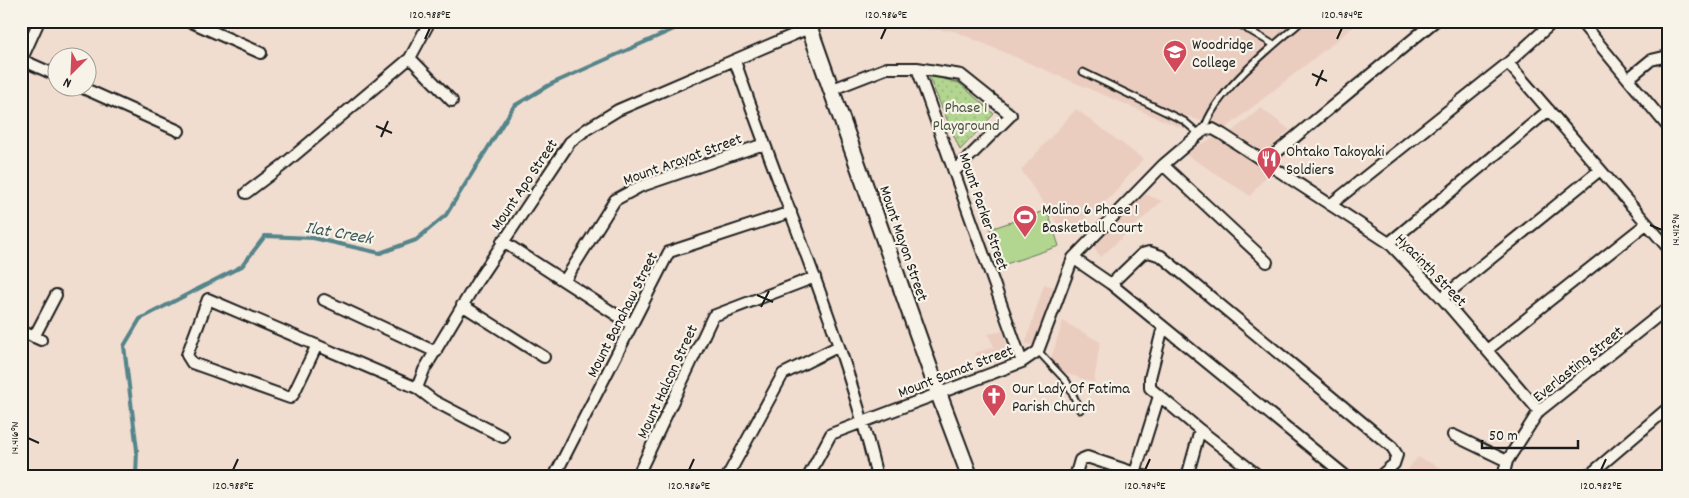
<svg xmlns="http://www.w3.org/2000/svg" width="1689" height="498" viewBox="0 0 1689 498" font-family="Dekko,sans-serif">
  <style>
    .built { fill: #ebcdc0 }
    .park { fill: url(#park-dots); stroke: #677856 }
    .garden { fill: #b2d590; stroke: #677856 }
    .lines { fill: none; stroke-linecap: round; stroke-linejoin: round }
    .stream { stroke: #54848a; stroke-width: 4 }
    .lane-casing { stroke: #1c1c1c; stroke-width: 9 }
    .street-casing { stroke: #1c1c1c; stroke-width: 14 }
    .secondary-casing { stroke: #1c1c1c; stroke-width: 19 }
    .lane { stroke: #f7f3e8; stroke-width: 5 }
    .street { stroke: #f7f3e8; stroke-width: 10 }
    .secondary { stroke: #f7f3e8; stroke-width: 15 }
    .ticks { fill: none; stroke: #1c1c1c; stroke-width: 2 }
    .labels { text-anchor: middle; stroke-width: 4.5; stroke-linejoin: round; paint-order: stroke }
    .poi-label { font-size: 16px; fill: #1c1c1c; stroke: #f7f3e8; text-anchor: start }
    .park-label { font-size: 16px; fill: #49543f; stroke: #f7f3e8 }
    .street-label { font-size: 16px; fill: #1c1c1c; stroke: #f7f3e8 }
    .water-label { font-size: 18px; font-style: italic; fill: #3d595c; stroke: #f7f3e8 }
    .neatline { fill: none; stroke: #1c1c1c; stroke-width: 2 }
    .ticks-label { font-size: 12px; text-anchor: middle; fill: #1c1c1c }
  </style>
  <defs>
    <pattern id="park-dots" width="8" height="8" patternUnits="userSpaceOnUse" patternTransform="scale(1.25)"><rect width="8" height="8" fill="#b2d590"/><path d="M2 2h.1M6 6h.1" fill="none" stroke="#98b67c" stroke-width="1.8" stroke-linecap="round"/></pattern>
  </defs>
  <rect width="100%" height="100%" fill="#f0ddd0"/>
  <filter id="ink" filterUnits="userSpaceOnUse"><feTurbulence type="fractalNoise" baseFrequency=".02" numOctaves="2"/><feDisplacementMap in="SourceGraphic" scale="10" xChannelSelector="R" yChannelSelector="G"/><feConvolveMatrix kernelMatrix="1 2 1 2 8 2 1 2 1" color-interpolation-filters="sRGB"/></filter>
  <g filter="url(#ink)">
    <path class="built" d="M877,21H1361L1225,129L1203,117L1201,121L1187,116L1181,128L954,31L880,26Z
      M1261,108L1290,130L1265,153L1231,132Z
      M1076,109L1143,159L1110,198L1065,235L1021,170Z
      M1215,137L1269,173L1250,196L1184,153Z
      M1145,194L1162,201L1101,257L1090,243Z
      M1044,284L1054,287L1033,345L1025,344Z
      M1063,321L1100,342L1094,383L1048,367Z
      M1003,331L1010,356L981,366L975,353L994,347L988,334Z
      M1418,457L1460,477H1401Z"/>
    <path class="park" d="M928,75L959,83L994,114L960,150Z"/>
    <path class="garden" d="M1047,210L1059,246L1003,265L990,229Z"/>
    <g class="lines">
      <path class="stream" d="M136,477L137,450L124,346L140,319L242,266L265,236L313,238L380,253L416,240L446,215L514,106L551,84L692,21"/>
      <defs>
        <path id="lane" d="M1234,21L1274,45
          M1248,30L1258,21
          M1083,72L1184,121L1198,133
          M1204,130C1214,92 1272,47 1302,21
          M1038,351L1067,382L1080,410"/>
        <path id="street" d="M189,21L261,53
          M1580,21L1668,127
          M410,58L452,101
          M22,60L58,76
          M21,61L39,21
          M735,61C782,199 843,334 877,477
          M1508,63L1668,248
          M917,68L1022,362
          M1628,79L1651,60L1668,56
          M83,88L179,131
          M833,89L887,68H917L961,75L1011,115L955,171
          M1265,162L1435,21
          M1163,165L1267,262
          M246,193L283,165L410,58L430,21
          M1330,205L1508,63L1554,21
          M502,241L632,325
          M1389,243L1549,110
          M1073,258L1111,284L1347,477
          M565,280L615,200L639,187L764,144
          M1111,284L1142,254L1149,252L1161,256L1392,447L1397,455L1394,464L1379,477
          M1442,298L1600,170
          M324,300L436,352
          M462,305L544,357
          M1163,327L1150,378V388L1200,430L1260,477
          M21,331L41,340
          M34,337L56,295
          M317,345L293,395L290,398L192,363L187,355L208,299L417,388
          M1487,350L1646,224
          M1453,435L1507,461
          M503,437L434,401L417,388L424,370L476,283L570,142L587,129L618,110L809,28
          M1588,474L1601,477
          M554,477L669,252L791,212
          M637,477L713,316L815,277
          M727,477L783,374L837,347
          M808,477L831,434L1022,362L1038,351L1073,258L1163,165L1204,130L1213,129L1222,134L1389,243L1442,298L1539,411
          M1075,477L1080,460L1087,457L1135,473
          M1147,477L1135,473L1159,396
          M1187,477L1200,430
          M1503,477L1507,461L1539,411L1668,308
          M1587,477L1668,408"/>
        <path id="secondary" d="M807,21L938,392L970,477"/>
      </defs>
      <use href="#lane" class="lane-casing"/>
      <use href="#street" class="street-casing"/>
      <use href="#secondary" class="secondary-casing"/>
      <use href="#lane" class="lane"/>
      <use href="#street" class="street"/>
      <use href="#secondary" class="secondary"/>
    </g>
  </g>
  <path class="ticks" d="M425,39L430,28M881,39L886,28M1337,39L1342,28M1312,74L1327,81M1316,86L1323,70M376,126L392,133M381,137L388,121M1650,225L1662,230M757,295L773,302M761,307L769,291M28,438L39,443M233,470L238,459M689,470L694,459M1145,470L1150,459M1601,470L1606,459"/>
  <defs>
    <symbol id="university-pin" viewBox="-11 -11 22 30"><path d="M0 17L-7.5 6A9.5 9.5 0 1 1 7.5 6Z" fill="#d1495b" stroke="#f7f3e8"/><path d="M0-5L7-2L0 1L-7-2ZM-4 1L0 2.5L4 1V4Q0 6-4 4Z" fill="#fff"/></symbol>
    <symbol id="restaurant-pin" viewBox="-11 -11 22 30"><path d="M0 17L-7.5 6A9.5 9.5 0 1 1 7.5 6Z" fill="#d1495b" stroke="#f7f3e8"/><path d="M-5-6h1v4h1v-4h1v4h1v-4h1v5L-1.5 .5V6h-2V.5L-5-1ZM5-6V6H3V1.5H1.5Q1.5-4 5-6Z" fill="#fff"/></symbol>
    <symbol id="stadium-pin" viewBox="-11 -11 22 30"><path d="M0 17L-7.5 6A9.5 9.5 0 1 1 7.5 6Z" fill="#d1495b" stroke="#f7f3e8"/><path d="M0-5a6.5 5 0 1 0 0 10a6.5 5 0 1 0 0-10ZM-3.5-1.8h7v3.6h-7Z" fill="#fff"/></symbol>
    <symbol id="church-pin" viewBox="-11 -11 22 30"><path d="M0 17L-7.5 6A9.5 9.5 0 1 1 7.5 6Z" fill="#d1495b" stroke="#f7f3e8"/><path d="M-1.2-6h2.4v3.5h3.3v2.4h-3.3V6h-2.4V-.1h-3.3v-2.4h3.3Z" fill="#fff"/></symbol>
  </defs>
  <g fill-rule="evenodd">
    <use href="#university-pin" x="1161" y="38" width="28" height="38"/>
    <use href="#restaurant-pin" x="1255" y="145" width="28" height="38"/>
    <use href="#stadium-pin" x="1011" y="203" width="28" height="38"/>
    <use href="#church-pin" x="980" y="382" width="28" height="38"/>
  </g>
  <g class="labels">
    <g class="poi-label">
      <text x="1192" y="49">Woodridge<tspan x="1192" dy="18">College</tspan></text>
      <text x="1286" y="156">Ohtako Takoyaki<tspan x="1286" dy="18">Soldiers</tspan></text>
      <text x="1042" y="214">Molino 6 Phase 1<tspan x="1042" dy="18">Basketball Court</tspan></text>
      <text x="1012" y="393">Our Lady Of Fatima<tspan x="1012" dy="18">Parish Church</tspan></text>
    </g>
    <g class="park-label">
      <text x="966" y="112">Phase 1<tspan x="966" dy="18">Playground</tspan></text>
    </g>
    <g class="street-label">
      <text transform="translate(682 158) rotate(-20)" y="6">Mount Arayat Street</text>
      <text transform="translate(523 184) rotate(-56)" y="6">Mount Apo Street</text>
      <text transform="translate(985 211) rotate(71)" y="6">Mount Parker Street</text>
      <text transform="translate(905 243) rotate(71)" y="6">Mount Mayon Street</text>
      <text transform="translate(1432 269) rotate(46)" y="6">Hyacinth Street</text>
      <text transform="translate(621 314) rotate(-63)" y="6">Mount Banahaw Street</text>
      <text transform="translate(1577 363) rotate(-39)" y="6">Everlasting Street</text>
      <text transform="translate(955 370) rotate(-21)" y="6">Mount Samat Street</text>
      <text transform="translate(666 381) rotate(-65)" y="6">Mount Halcon Street</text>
    </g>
    <g class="water-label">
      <text transform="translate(339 232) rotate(10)" y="6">Ilat Creek</text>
    </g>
  </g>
  <rect width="1689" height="498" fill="none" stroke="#f7f3e8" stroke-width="55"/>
  <g transform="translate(72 72) rotate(204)"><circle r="24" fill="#f7f3e8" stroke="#9f9d96"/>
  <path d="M0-4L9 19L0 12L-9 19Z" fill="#d1495b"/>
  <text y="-8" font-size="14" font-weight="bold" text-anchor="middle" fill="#1c1c1c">N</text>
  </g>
  <path d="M1482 440v8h96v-8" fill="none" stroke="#1c1c1c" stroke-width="2.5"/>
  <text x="1489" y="440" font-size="15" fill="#1c1c1c" stroke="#f7f3e8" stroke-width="4" paint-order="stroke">50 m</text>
  <rect x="28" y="28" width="1634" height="442" class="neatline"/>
  <g class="ticks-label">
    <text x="430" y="18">120.988°E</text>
    <text x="886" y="18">120.986°E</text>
    <text x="1342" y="18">120.984°E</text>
    <text transform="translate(1675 230) rotate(-90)" y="4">14.412°N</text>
    <text transform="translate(14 438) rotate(-90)" y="4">14.416°N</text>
    <text x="233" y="489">120.988°E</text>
    <text x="689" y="489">120.986°E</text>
    <text x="1145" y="489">120.984°E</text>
    <text x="1601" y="489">120.982°E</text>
  </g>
</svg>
